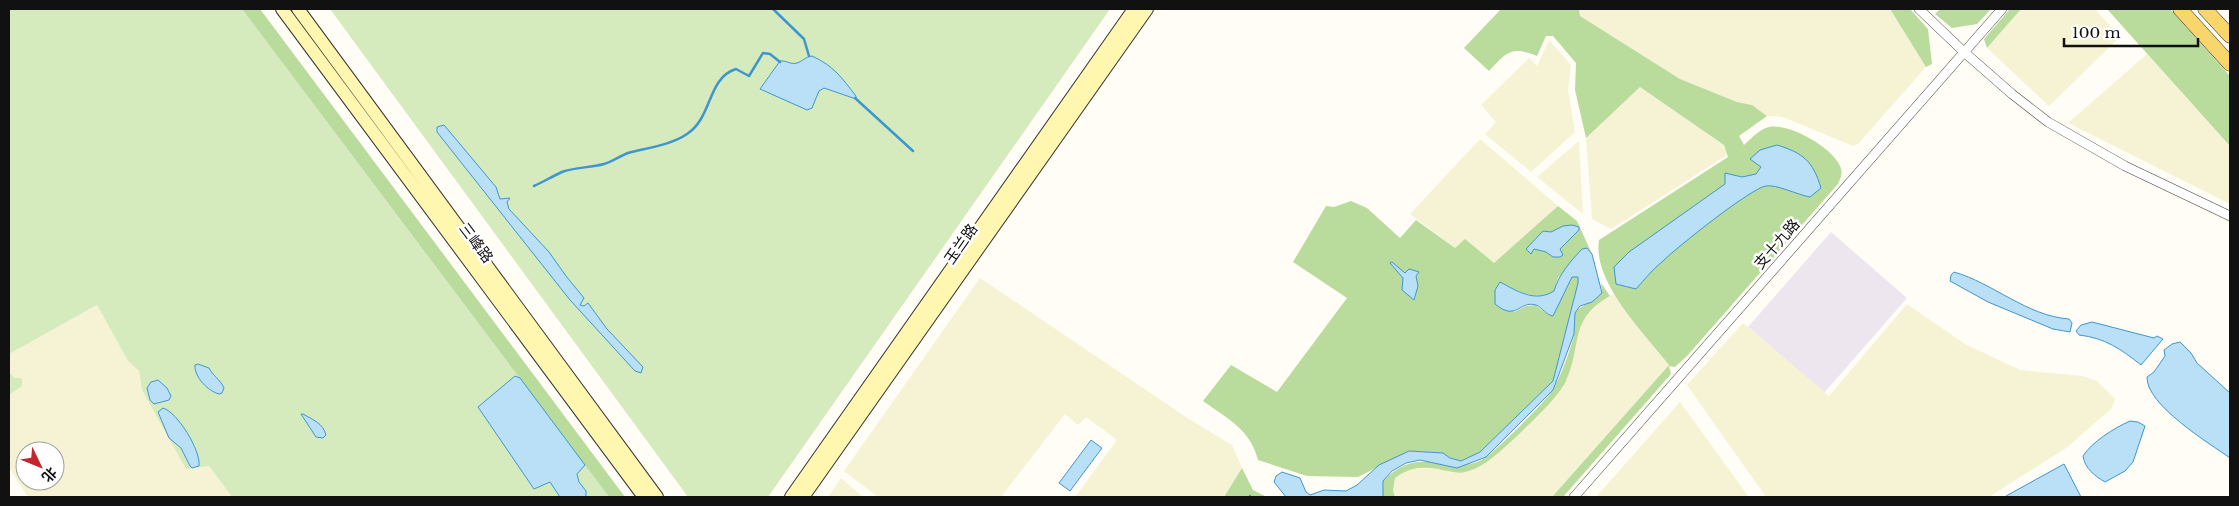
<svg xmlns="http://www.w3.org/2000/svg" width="2239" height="506" viewBox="0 0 2239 506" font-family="'Libre Baskerville','Noto Sans SC',serif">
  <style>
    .industrial { fill: #eee6ef }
    .farmland { fill: #f6f3d4; fill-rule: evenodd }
    .green { fill: #d5ebbd }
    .forest { fill: #b9dc9c }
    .water { fill: #b9e0f7; stroke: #3f96cf }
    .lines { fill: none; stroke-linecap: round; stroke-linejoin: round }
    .stream { stroke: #3f96cf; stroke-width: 2.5 }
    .street-casing { stroke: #444; stroke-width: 10 }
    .secondary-casing { stroke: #333; stroke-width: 14 }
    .primary-casing { stroke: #222; stroke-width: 15 }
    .street { stroke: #fff; stroke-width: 9 }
    .secondary { stroke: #fff6b0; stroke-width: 12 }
    .primary { stroke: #f9d66b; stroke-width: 14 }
    .labels { text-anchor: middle; stroke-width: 5; stroke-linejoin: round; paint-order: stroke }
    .street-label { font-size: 15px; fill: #111; stroke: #fff }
  </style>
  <rect width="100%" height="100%" fill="#fffdf5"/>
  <path class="industrial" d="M1831,232L1907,298L1824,393L1748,327Z"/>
  <path class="farmland" d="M1579,9H1890L1926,67L1858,144L1853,146L1783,117L1767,116L1752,105L1737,102L1680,79L1580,16Z
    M2021,9H2095L2120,37L2049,106L1987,48Z
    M1549,40L1571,65L1568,90L1575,132L1531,172L1485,134L1496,122L1481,105L1529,58L1537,66Z
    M2147,54L2230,146V204L2068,123Z
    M1640,87L1724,145L1727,155L1611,229L1592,219L1586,138Z
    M1480,139L1558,206L1494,264L1465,240L1455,248L1410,214Z
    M1579,141L1583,214L1537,177Z
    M980,278L1189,419L1232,445L1242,468L1224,497H1075L1117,440L1086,417L1078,425L1065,414L1001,497H878L844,471Z
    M1614,294L1669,365L1552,497H1395L1393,491L1395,478L1403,472L1411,469L1435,468L1490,460L1502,450L1541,413L1572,360L1580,324L1586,316L1600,302Z
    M1907,304L1965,344L2020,370L2083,376L2097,381L2115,399L2112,408L2066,448L1989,497H1766L1687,385L1743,323L1829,396Z
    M97,305L128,361L139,371L142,390L209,466L232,497H28L9,468V395L15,391V378L9,372V354ZM25,451H55V481H25Z
    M1680,402L1749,497H1596Z
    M841,478L863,497H828Z"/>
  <path class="green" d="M9,9H242L609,497H232L209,466L186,469L142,390L139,371L128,361L97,305L9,354Z
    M330,9H1110L768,497H688Z
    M9,372L15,378H22V386L9,395Z"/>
  <path class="forest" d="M242,9H260L625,497H609Z
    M1501,9H1579L1580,16L1680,79L1737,102L1752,105L1767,116L1739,136L1744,145C1752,138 1758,130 1769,127C1789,123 1832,147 1840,166C1843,172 1841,178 1838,184L1687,356L1675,367L1669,366L1671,374L1563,497H1552L1669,365C1645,334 1592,282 1599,240L1728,157L1724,145L1640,87L1586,138L1575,90L1576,63L1553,36H1546L1537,56C1511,45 1506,53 1489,71L1464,48Z
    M1890,9H1910L1928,29L1932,64L1926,67Z
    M1940,9H1991L1977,24L1952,28L1935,14Z
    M2010,9H2021L1987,48L1984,39Z
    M2107,9H2170L2230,76V146Z
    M1351,201L1367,208L1400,238L1416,220L1455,248L1465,239L1494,263L1558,206L1577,221L1592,254L1587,249L1558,278L1554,291C1534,303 1518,290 1499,282L1514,312L1526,306L1535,305L1549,315L1572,276L1578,277V283L1553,381L1480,452L1461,461L1450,458L1443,453L1409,451L1358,477L1307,476L1258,460C1250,429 1228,419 1203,401L1231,365L1277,392L1347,298L1293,262L1326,206L1334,207Z
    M1601,283L1610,296C1568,320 1583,344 1566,381C1556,401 1521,432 1504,448C1493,458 1479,469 1465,472C1457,474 1450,471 1442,470C1426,466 1409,467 1395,478L1393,490L1395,497H1383V481C1422,440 1455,480 1486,457C1497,449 1548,400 1553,389C1561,376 1570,351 1574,335C1575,328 1571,320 1575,313C1578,307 1595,300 1602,293Z
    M1242,468L1253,490L1267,497H1224Z"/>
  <path class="water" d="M812,56C834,66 842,78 856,96V99L824,88L819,91L812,108L807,110L760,89L780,61C786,60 791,65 797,63C803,61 805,57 812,56Z
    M444,125L496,187L500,199L510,198L507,202L509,209L549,252L566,276L584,298L580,305L584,306L588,303L607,329L643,367L641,373L635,371L570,300L437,132V127Z
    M1777,145C1803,153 1813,161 1821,188L1810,197C1798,195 1776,184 1766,186C1751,188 1676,248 1663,261C1653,269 1645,279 1636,289L1616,284L1614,267L1629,252L1725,184V173L1742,177L1756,174L1761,167L1750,159L1760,150Z
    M1572,225L1579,227V230L1560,249L1563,255L1560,257H1553L1546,252L1534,249L1531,254L1526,249L1543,231L1551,232L1563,226Z
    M1587,248L1592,254L1602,293L1592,302L1580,306L1575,313L1574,334L1553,390L1486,457L1457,468L1420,460L1406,463L1392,471L1383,481V497H1286L1274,482L1276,476L1282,472L1300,478L1306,492L1310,495L1324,490L1346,491L1357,485L1379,465L1409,451L1443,453L1450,458L1461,461L1480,452L1553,381L1578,283V277H1572L1553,316C1546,315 1543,308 1536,305C1519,300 1517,322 1495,304V290L1500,282C1517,291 1535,303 1554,291C1559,274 1570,262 1582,249Z
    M1392,262L1405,273L1409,269L1419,272L1416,276L1418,286L1414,300L1402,290L1403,278L1390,263Z
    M1954,272C1993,283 2027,316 2069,319L2072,323L2070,332L2053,329L1988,302L1950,281L1951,275Z
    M2092,322L2154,338L2157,336L2163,339L2141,365C2121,349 2105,338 2079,335L2076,331L2081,325Z
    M2180,342L2191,353L2197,363L2230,393V458C2209,443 2146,405 2147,377L2154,372L2165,356L2164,350L2172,344Z
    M198,364L209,368C213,376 220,379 224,388L222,393L219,394C208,391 194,377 195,365Z
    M515,376L520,378L585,465L577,474L579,482L586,491V497H560L550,482L534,489L478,407Z
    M158,380L167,388L171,396L169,400L154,404L150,400L147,388L151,382Z
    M163,408C177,412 201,450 199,466L192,468L190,466L181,448L169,438L158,412Z
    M301,414H303C313,420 323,423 326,435L323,438L316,437Z
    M2130,421L2138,422L2145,426L2133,462L2125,471L2105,482C2095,476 2085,469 2083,456C2092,442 2114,428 2130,421Z
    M1091,440L1102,448L1070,491L1059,483Z
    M2064,464L2081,497H2007L2006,496Z"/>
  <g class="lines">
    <path class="stream" d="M773,9L804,39L809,56
      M855,98L913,151
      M534,186C543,182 553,176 562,172C575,167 590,168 604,164C612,162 620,156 628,153C647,148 671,145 687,134C713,117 707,78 736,69L749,76L763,53L770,54L780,62
      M1250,496V497"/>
    <defs>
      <path id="street" d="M1919,9L1964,52L2012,94L2048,122L2125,166L2230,216
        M1574,497L2002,9"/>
      <path id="secondary" d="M282,9L644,497
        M298,9L657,497
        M791,497L1134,9
        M803,497L1147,9"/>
      <path id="primary" d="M2180,9L2230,64
        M2205,9L2230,36"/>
    </defs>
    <use href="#street" class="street-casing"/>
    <use href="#secondary" class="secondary-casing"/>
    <use href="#primary" class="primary-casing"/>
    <use href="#street" class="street"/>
    <use href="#secondary" class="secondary"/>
    <use href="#primary" class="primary"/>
  </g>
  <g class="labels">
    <g class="street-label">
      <text transform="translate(476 243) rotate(53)" y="5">三峰路</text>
      <text transform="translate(961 244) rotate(-55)" y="5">玉兰路</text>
      <text transform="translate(1777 244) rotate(-49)" y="5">支十九路</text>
    </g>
  </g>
  <rect width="2239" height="506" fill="none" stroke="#111111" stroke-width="20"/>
  <g transform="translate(40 466) rotate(133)"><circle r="24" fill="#ffffff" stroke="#a0a0a0"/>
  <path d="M0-4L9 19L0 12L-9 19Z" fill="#c4262e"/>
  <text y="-8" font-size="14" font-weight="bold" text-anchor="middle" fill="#111111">北</text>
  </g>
  <path d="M2064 38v8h134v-8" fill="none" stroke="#111111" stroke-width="2.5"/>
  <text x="2072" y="38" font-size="15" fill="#111111" stroke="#ffffff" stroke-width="4" paint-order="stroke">100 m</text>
</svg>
